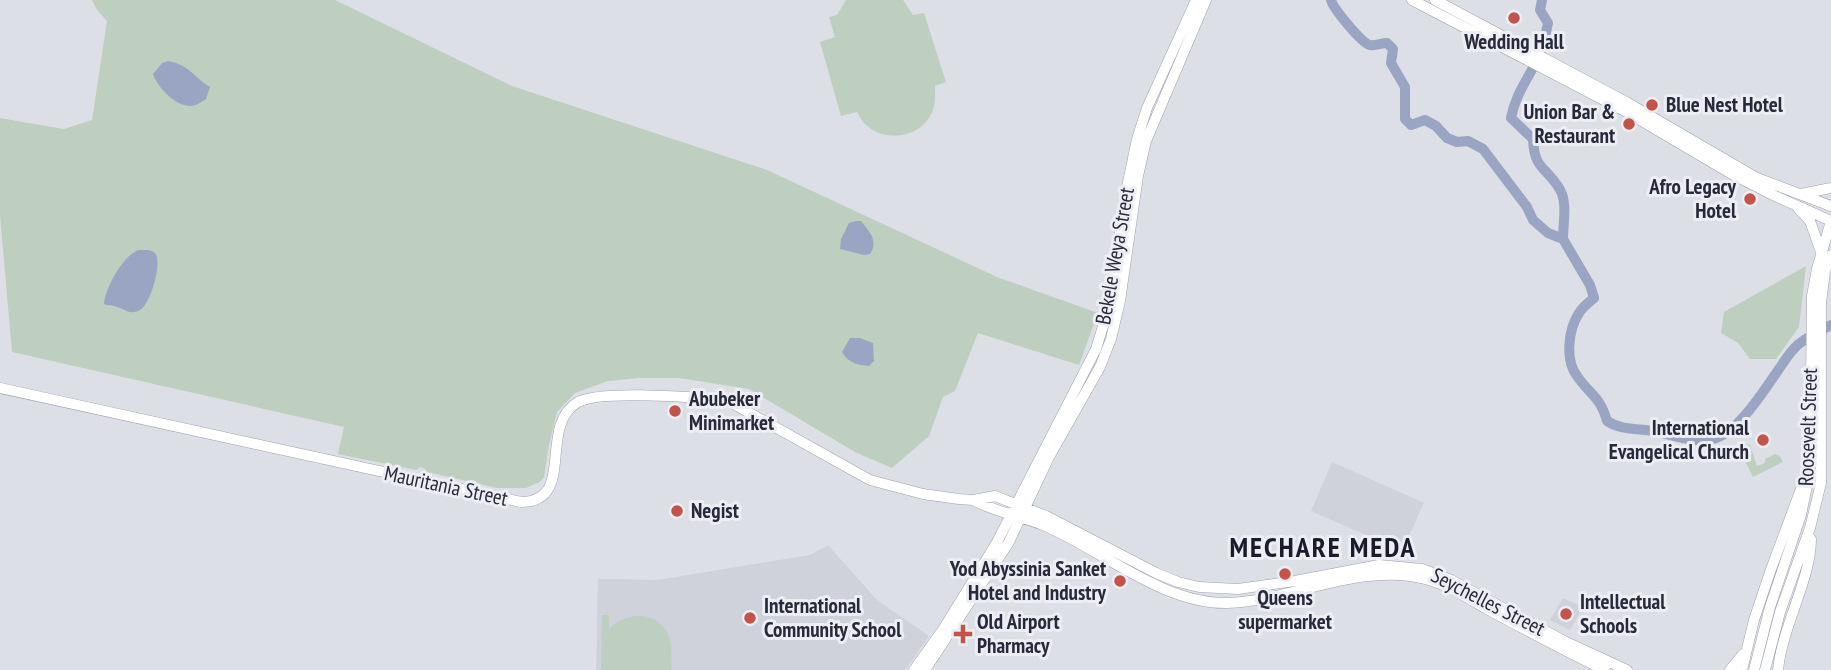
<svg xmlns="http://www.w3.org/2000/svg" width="1831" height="670" viewBox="0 0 1831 670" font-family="'PT Sans Narrow',sans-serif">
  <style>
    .built { fill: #cfd1db }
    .green { fill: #bfcfbf }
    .water { fill: #9aa5c4 }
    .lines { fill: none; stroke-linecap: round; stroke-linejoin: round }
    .river { stroke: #9aa5c4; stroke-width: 10 }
    .primary-casing { stroke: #9ea1b1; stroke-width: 11 }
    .primary { stroke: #fff; stroke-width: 10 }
    .poi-dot { fill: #c3544a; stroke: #eceef4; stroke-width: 2.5 }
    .labels { text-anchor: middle; stroke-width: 6; stroke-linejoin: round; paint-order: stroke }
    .poi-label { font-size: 21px; font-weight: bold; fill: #282a3b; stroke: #eceef4; text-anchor: start }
    .street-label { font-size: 21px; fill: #282a3b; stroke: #eceef4 }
    .district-label { font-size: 28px; font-weight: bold; letter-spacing: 2px; fill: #1a1c2c; stroke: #eceef4 }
  </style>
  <rect width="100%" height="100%" fill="#dddfe6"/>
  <path class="built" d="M1332,462L1424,503L1402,551L1311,511Z
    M828,545L877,600L929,636L905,670H596L598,579L657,580L810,555Z
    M1563,598L1583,607L1570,630L1550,620Z"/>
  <path class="green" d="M92,0H335L512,86L767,170L997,277L1098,313L1079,365L978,333L955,391L943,397L929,436L892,468L855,452L749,389L679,378H639L608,381L575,393L557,412L549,445L544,477L540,482L526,488H497L427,472L424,468L420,467L416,470L338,454L344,427L12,352L0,215V118L64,129L92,120L107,21L97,10Z
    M846,0H903L913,15L924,13L946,82L935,86C935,97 936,108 929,118C916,138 884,142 866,125C862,122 860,116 857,112L841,116L820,42L835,37L829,17L837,15Z
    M1806,266L1799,327L1776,359H1750L1738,343L1721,333L1724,312Z
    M1745,444L1750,445L1757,466L1765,463V459L1775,454L1780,456L1783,462L1753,477L1738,447Z
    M602,615H609V629C625,611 660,610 669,637C673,647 671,659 671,670H601Z"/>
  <path class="water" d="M168,61C188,64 194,77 210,87L206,99C201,102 196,106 191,106C175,106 158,88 153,74L162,63Z
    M856,221H861C869,231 879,241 870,254L864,255L840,249L841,239L849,223Z
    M139,250C144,250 151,249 155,253C163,263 150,305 140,310C129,316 124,308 114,306C111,305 107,306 104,304C105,288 124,254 139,250Z
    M850,338H860L873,343L874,361L869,366C858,365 848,363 842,352Z"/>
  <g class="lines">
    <path class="river" d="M1331,0C1333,8 1363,45 1370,45C1376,46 1381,43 1387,43L1393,49L1391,63L1405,87V119L1411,125L1425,120L1436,126L1447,138L1457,142L1468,141L1483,149L1527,207L1533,220L1548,233L1563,239L1590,285L1594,298C1589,302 1582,308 1579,313C1568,330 1565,360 1577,376C1590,395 1600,396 1607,421C1622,431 1640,428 1658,432C1677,436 1692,443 1712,439C1741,434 1773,375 1791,352C1801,339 1817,333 1831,325
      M1542,0L1540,10L1548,23C1546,33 1544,42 1541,51C1531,76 1516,91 1511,118L1533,139C1534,169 1546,167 1559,188C1568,201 1563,223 1563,239"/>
    <defs>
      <path id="primary" d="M1412,0L1623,110L1730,173L1775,196L1831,221
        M1435,0L1628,103L1757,178L1831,206
        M1801,194L1831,188
        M1798,208L1810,221L1821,252
        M0,388L521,502C577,502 537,426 578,402C600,390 688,397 716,399L730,402L870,480L923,494L959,499L973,500L995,496L1046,516L1156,573L1178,582L1199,587L1238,589L1295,581L1379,565L1422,569L1451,580L1564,641L1627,670
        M973,500C995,512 1020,516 1043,525C1101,549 1162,604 1227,603C1293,601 1358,562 1425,579C1446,584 1468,598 1487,609C1526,630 1565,651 1605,670
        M914,670L944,628L996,544L1096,349L1110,304L1125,197L1137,139L1147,108L1196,0
        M925,670L1009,542L1049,457L1100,367L1111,339L1120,301L1138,176L1146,141L1206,0
        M1730,670L1743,654
        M1742,670L1754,620L1770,572L1805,478
        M1754,670L1770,607L1801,515L1810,471L1812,296L1817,269L1831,221
        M1765,670L1780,612L1810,528L1821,483V303L1825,271L1831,255
        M1778,670C1782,627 1811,579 1811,539"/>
    </defs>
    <use href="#primary" class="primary-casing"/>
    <use href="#primary" class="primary"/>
  </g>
  <g class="poi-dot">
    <circle cx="1514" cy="18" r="7"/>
    <circle cx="1652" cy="105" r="7"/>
    <circle cx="1629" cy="124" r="7"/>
    <circle cx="1750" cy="199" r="7"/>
    <circle cx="675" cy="411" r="7"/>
    <circle cx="1763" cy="440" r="7"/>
    <circle cx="677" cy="511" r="7"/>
    <circle cx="1285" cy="574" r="7"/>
    <circle cx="1120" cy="581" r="7"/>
    <circle cx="1566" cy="614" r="7"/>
    <circle cx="750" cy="618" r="7"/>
    <path d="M959.5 623.5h7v7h7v7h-7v7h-7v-7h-7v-7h7z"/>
  </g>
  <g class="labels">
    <g class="poi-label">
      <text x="1514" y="49" text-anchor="middle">Wedding Hall</text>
      <text x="1666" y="112">Blue Nest Hotel</text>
      <text x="1615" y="119" text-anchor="end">Union Bar &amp;<tspan x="1615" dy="24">Restaurant</tspan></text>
      <text x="1736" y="194" text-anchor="end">Afro Legacy<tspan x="1736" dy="24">Hotel</tspan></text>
      <text x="689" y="406">Abubeker<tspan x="689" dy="24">Minimarket</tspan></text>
      <text x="1749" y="435" text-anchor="end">International<tspan x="1749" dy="24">Evangelical Church</tspan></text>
      <text x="691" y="518">Negist</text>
      <text x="1106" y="576" text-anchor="end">Yod Abyssinia Sanket<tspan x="1106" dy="24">Hotel and Industry</tspan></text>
      <text x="1285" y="605" text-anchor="middle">Queens<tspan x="1285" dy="24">supermarket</tspan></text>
      <text x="1580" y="609">Intellectual<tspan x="1580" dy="24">Schools</tspan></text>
      <text x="764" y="613">International<tspan x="764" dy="24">Community School</tspan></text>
      <text x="977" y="629">Old Airport<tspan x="977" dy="24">Pharmacy</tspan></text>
    </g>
    <g class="street-label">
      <text transform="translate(1115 256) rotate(-80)" y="7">Bekele Weya Street</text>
      <text transform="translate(1808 427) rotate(-88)" y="7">Roosevelt Street</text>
      <text transform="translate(446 486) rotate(12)" y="7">Mauritania Street</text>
      <text transform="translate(1488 602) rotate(27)" y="7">Seychelles Street</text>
    </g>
    <g class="district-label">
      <text x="1323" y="557">MECHARE MEDA</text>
    </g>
  </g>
</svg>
